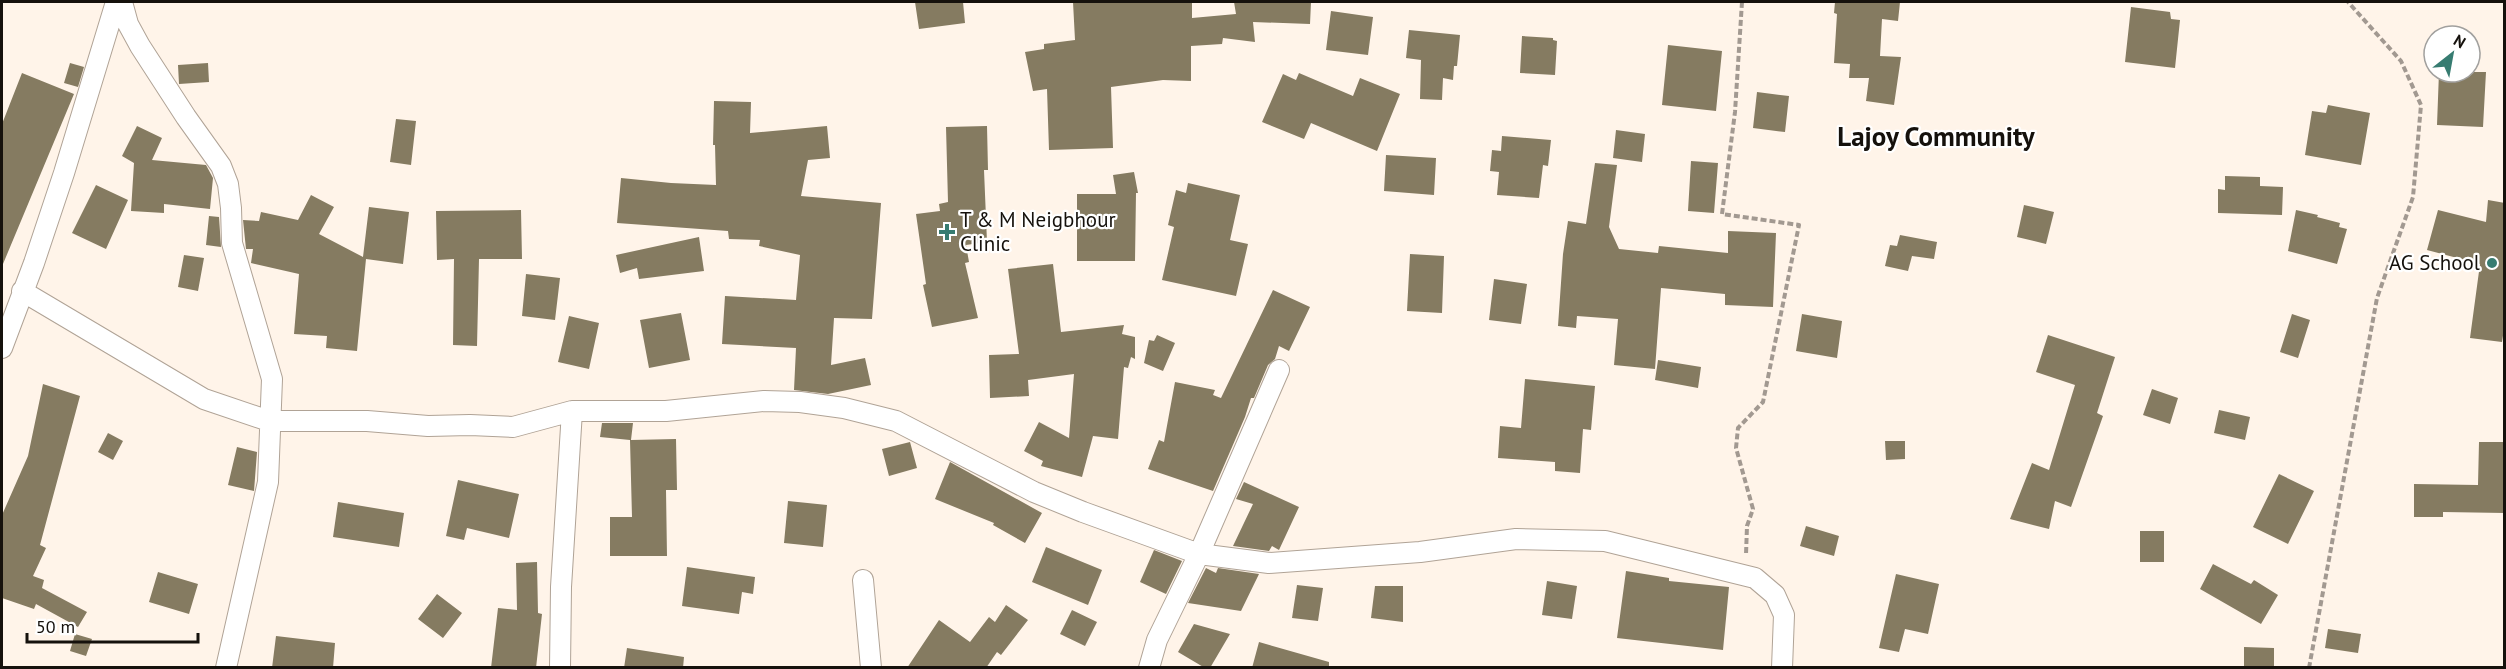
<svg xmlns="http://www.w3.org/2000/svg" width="2506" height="669" viewBox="0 0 2506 669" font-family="'PT Sans',sans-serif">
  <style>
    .building { fill: #857b61 }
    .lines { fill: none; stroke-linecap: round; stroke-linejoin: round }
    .minor-casing { stroke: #b0a396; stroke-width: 22 }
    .path { stroke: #a29991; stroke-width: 4; stroke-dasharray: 6 3; stroke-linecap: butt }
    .minor { stroke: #fff; stroke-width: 20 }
    .poi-dot { fill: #377c71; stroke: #fff; stroke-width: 2 }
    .labels { text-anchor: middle; stroke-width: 4.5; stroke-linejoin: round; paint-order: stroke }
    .poi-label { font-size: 21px; fill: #15110c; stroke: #fff; text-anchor: start }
    .district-label { font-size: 27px; font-weight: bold; fill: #15110c; stroke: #fff }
  </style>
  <rect width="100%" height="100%" fill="#fff4e9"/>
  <path class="building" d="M915,2H963L965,23L919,29Z
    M1073,2H1192V18L1236,14L1234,2H1311L1310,24L1253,22L1255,42L1223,38L1222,44L1191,46V81L1163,80L1111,87L1113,148L1049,150L1047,89L1033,91L1025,52L1044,49V44L1075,40Z
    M1835,2H1900L1898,21L1882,19L1880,56L1901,57L1894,105L1866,101L1869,78H1849L1850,64L1834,63L1837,14L1834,13Z
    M2131,7L2170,12L2171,19L2180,20L2175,68L2125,62Z
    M1331,11L1373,17L1368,55L1326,50Z
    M1409,30L1460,35L1457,66H1454L1453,80L1443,78L1442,100L1420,99L1421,60L1406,58Z
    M1522,36L1553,38V40L1557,41L1555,75L1520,73Z
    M1668,45L1722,51L1716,111L1662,105Z
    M70,63L84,67L78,87L64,83Z
    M208,63L209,82L179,84L178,65Z
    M2439,72H2486L2483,127L2437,125Z
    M22,73L74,94L3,264L2,124Z
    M1299,73L1353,96L1360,78L1400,94L1377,151L1311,123L1304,139L1262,122L1283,74L1296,80Z
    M1757,92L1789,96L1785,132L1753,128Z
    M714,101L751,102L750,133L827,126L830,158L808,160L801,196L881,203L872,319L834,318L831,365L865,358L871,385L828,394L794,390L796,348L722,344L725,296L796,300L800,255L759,246L760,240L729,239L728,231L617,223L621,178L671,183L716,185L715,145H713Z
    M2328,105L2370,113L2361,165L2305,155L2312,111L2326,113Z
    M396,119L416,121L411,165L390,162Z
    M137,126L162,138L152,160L206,165L213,178L210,209L164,204V213L131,211L134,163L122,156Z
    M987,126L988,170H984L987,242L966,245L969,262L965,263L978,318L932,327L923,285L926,284L916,214L940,211L939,204L948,202L946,127Z
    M1616,130L1645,134L1642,162L1613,158Z
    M1502,136L1551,140L1548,166L1543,165L1539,198L1497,195L1499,172L1490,171L1492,150L1501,151Z
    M1386,155L1436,158L1434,195L1384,191Z
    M1691,161L1718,163L1714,213L1688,211Z
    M1595,163L1617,165L1609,227L1619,249L1658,253L1659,246L1728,253V231L1776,233L1773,307L1725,305V294L1661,288L1655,369L1614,365L1618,319L1577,316L1576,328L1558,326L1563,254L1568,221L1586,224Z
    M1134,172L1138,193H1136L1135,261H1077V194H1116L1113,175Z
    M2225,176L2260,177V186L2283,187L2282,215L2218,213V189L2225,190Z
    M1188,183L1240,195L1230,240L1248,244L1236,296L1162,280L1174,227L1168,225L1176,190L1186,193Z
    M96,185L128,200L106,249L72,233Z
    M311,195L334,207L319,234L363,257L369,207L409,212L403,264L366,259L357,351L326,348L327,336L294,334L299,274L251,263L253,249H246L243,220L259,221L261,212L298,220Z
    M2488,200L2505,203V323L2502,342L2470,338L2480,264L2427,250L2438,210L2486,222Z
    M2024,205L2054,212L2046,244L2017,237Z
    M521,210L522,259H479L477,346L453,345L454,259L437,260L436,211Z
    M2296,210L2318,215L2317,217L2340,223L2339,227L2347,229L2337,264L2288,251Z
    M209,216L219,217L221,247L206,245Z
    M1900,235L1937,242L1934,259L1912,256L1908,271L1885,266L1890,245L1897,246Z
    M699,237L704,271L639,279L637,268L620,273L616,255Z
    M1410,254L1444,256L1442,313L1407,311Z
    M184,255L204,258L198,291L178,287Z
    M1053,264L1061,332L1124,325L1122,334L1135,337V359L1131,357L1128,368L1124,367L1118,439L1093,436L1082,477L1041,466L1043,461L1024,451L1039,422L1069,438L1074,374L1028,380L1029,396L990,398L989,355L1019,354L1008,269Z
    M526,274L560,278L555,320L522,316Z
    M1494,279L1527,284L1521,324L1489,320Z
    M1273,290L1310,307L1289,351L1279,346L1275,359L1268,365L1254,398H1251L1245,417L1213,491L1148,469L1159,440L1164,442L1175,382L1215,390L1213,395L1221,398Z
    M681,313L690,360L649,368L640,320Z
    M1802,314L1842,321L1837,358L1796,351Z
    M2292,314L2310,320L2298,358L2280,352Z
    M569,316L599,323L589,369L558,362Z
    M1157,335L1175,343L1163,371L1144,363L1149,340L1154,341Z
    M2048,335L2115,357L2097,413L2103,416L2071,507L2055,501L2049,529L2010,519L2032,463L2049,470L2075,385L2036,372Z
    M1658,360L1701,367L1698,388L1655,380Z
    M1525,379L1595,386L1591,430L1583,429L1580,473L1555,471V462L1498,458L1500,426L1521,428Z
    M43,384L80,396L40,545L46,548L33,576L44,580L42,588L87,612L78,627L36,604L34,609L2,598V515L28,456Z
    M2152,389L2178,398L2170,424L2143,415Z
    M2219,410L2250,417L2245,440L2214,433Z
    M602,423H633L631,440L676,439L677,490H666L667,556H610V517H632L630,440L600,437Z
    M108,433L123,441L113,460L98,452Z
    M1885,441H1905V459L1886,460Z
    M910,442L917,468L889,476L882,449Z
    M2479,442H2505V513L2443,512V517H2414V484L2478,485Z
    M237,447L257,452L254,491L228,485Z
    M950,462L1042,513L1025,543L993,525L994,523L935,499Z
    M2279,474L2314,491L2288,544L2253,527Z
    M458,480L519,494L509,538L467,528L464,540L446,536Z
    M1244,482L1299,507L1279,550L1272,546L1269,551L1233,546L1253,504L1236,499Z
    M788,501L827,505L823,547L784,543Z
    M338,502L404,513L399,547L333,537Z
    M1806,526L1839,536L1834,556L1800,546Z
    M2140,531H2164V562H2140Z
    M1046,547L1102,570L1088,605L1032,582Z
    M1154,550L1182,561L1166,594L1140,582Z
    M537,562L538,613L542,614L536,668H491L498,608L517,610L516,563Z
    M2213,564L2251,584L2254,580L2278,595L2261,624L2200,589Z
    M687,567L755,577L753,594L742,592L739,614L682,606Z
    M1206,568L1216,573L1218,568L1259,574L1241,611L1188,603Z
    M1626,571L1669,578V581L1729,587L1723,650L1617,638Z
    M158,572L198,584L189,614L149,602Z
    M1896,574L1939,584L1928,634L1905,629L1899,652L1879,648Z
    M1547,581L1577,586L1572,619L1542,615Z
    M1297,585L1323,588L1318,621L1292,618Z
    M1375,586H1403V622L1371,618Z
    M437,594L462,613L443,638L418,619Z
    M1006,605L1028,620L1001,655L997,652L986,668H907L939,620L970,642L989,617L995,622Z
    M1072,610L1097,622L1085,646L1060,634Z
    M1194,624L1230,634L1210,668H1205L1178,652Z
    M2328,629L2361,634L2358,653L2325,648Z
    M75,634L92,639L86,656L70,651Z
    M276,636L335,643L333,668H272Z
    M1259,642L1329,662V668H1252Z
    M2244,647L2274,648V668H2244Z
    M627,648L684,657L683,668H624Z"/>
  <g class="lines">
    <defs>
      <path id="minor" d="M122,2L128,24L140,46L186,117L221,166L228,184L231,208L232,243L272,379L268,482L226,668
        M22,291L204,399L269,421H367L428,426L470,425L513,427L572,411H666L764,401L800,402L844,408L896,421L1034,492L1083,512L1199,554L1269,563L1420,552L1516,539L1605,541L1755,578L1775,595L1784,615L1782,668
        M2,348L34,263L64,173L116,2
        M863,580L871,668
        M560,668L561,587L572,411
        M1149,668L1157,640L1199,554L1279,370"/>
    </defs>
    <use href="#minor" class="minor-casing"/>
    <path class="path" d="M1742,2L1735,112L1722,214L1799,225L1763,402L1738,428L1736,448L1753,509L1747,526L1746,555
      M2309,668L2377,298L2413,197L2421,105L2401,61L2348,2"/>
    <use href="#minor" class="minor"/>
  </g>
  <g class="poi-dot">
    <path d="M944 223h6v6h6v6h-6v6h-6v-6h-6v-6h6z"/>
    <circle cx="2492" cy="263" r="6"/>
  </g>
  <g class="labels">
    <g class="poi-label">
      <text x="960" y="227">T &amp; M Neigbhour<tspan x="960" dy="24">Clinic</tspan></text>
      <text x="2480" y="270" text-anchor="end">AG School</text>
    </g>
    <g class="district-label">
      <text x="1936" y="146">Lajoy Community</text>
    </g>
  </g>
  <rect width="2506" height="669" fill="none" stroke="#15110c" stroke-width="6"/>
  <g transform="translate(2452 54) rotate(31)"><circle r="28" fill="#ffffff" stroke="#a1a09e" stroke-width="1.5"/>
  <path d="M0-4.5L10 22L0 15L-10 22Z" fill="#377c71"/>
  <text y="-9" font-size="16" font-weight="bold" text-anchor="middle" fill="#15110c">N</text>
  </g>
  <path d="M27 633v9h171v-9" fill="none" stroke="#15110c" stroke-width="3"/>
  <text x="36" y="633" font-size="18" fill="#15110c" stroke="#ffffff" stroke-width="4.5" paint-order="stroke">50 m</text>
</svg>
